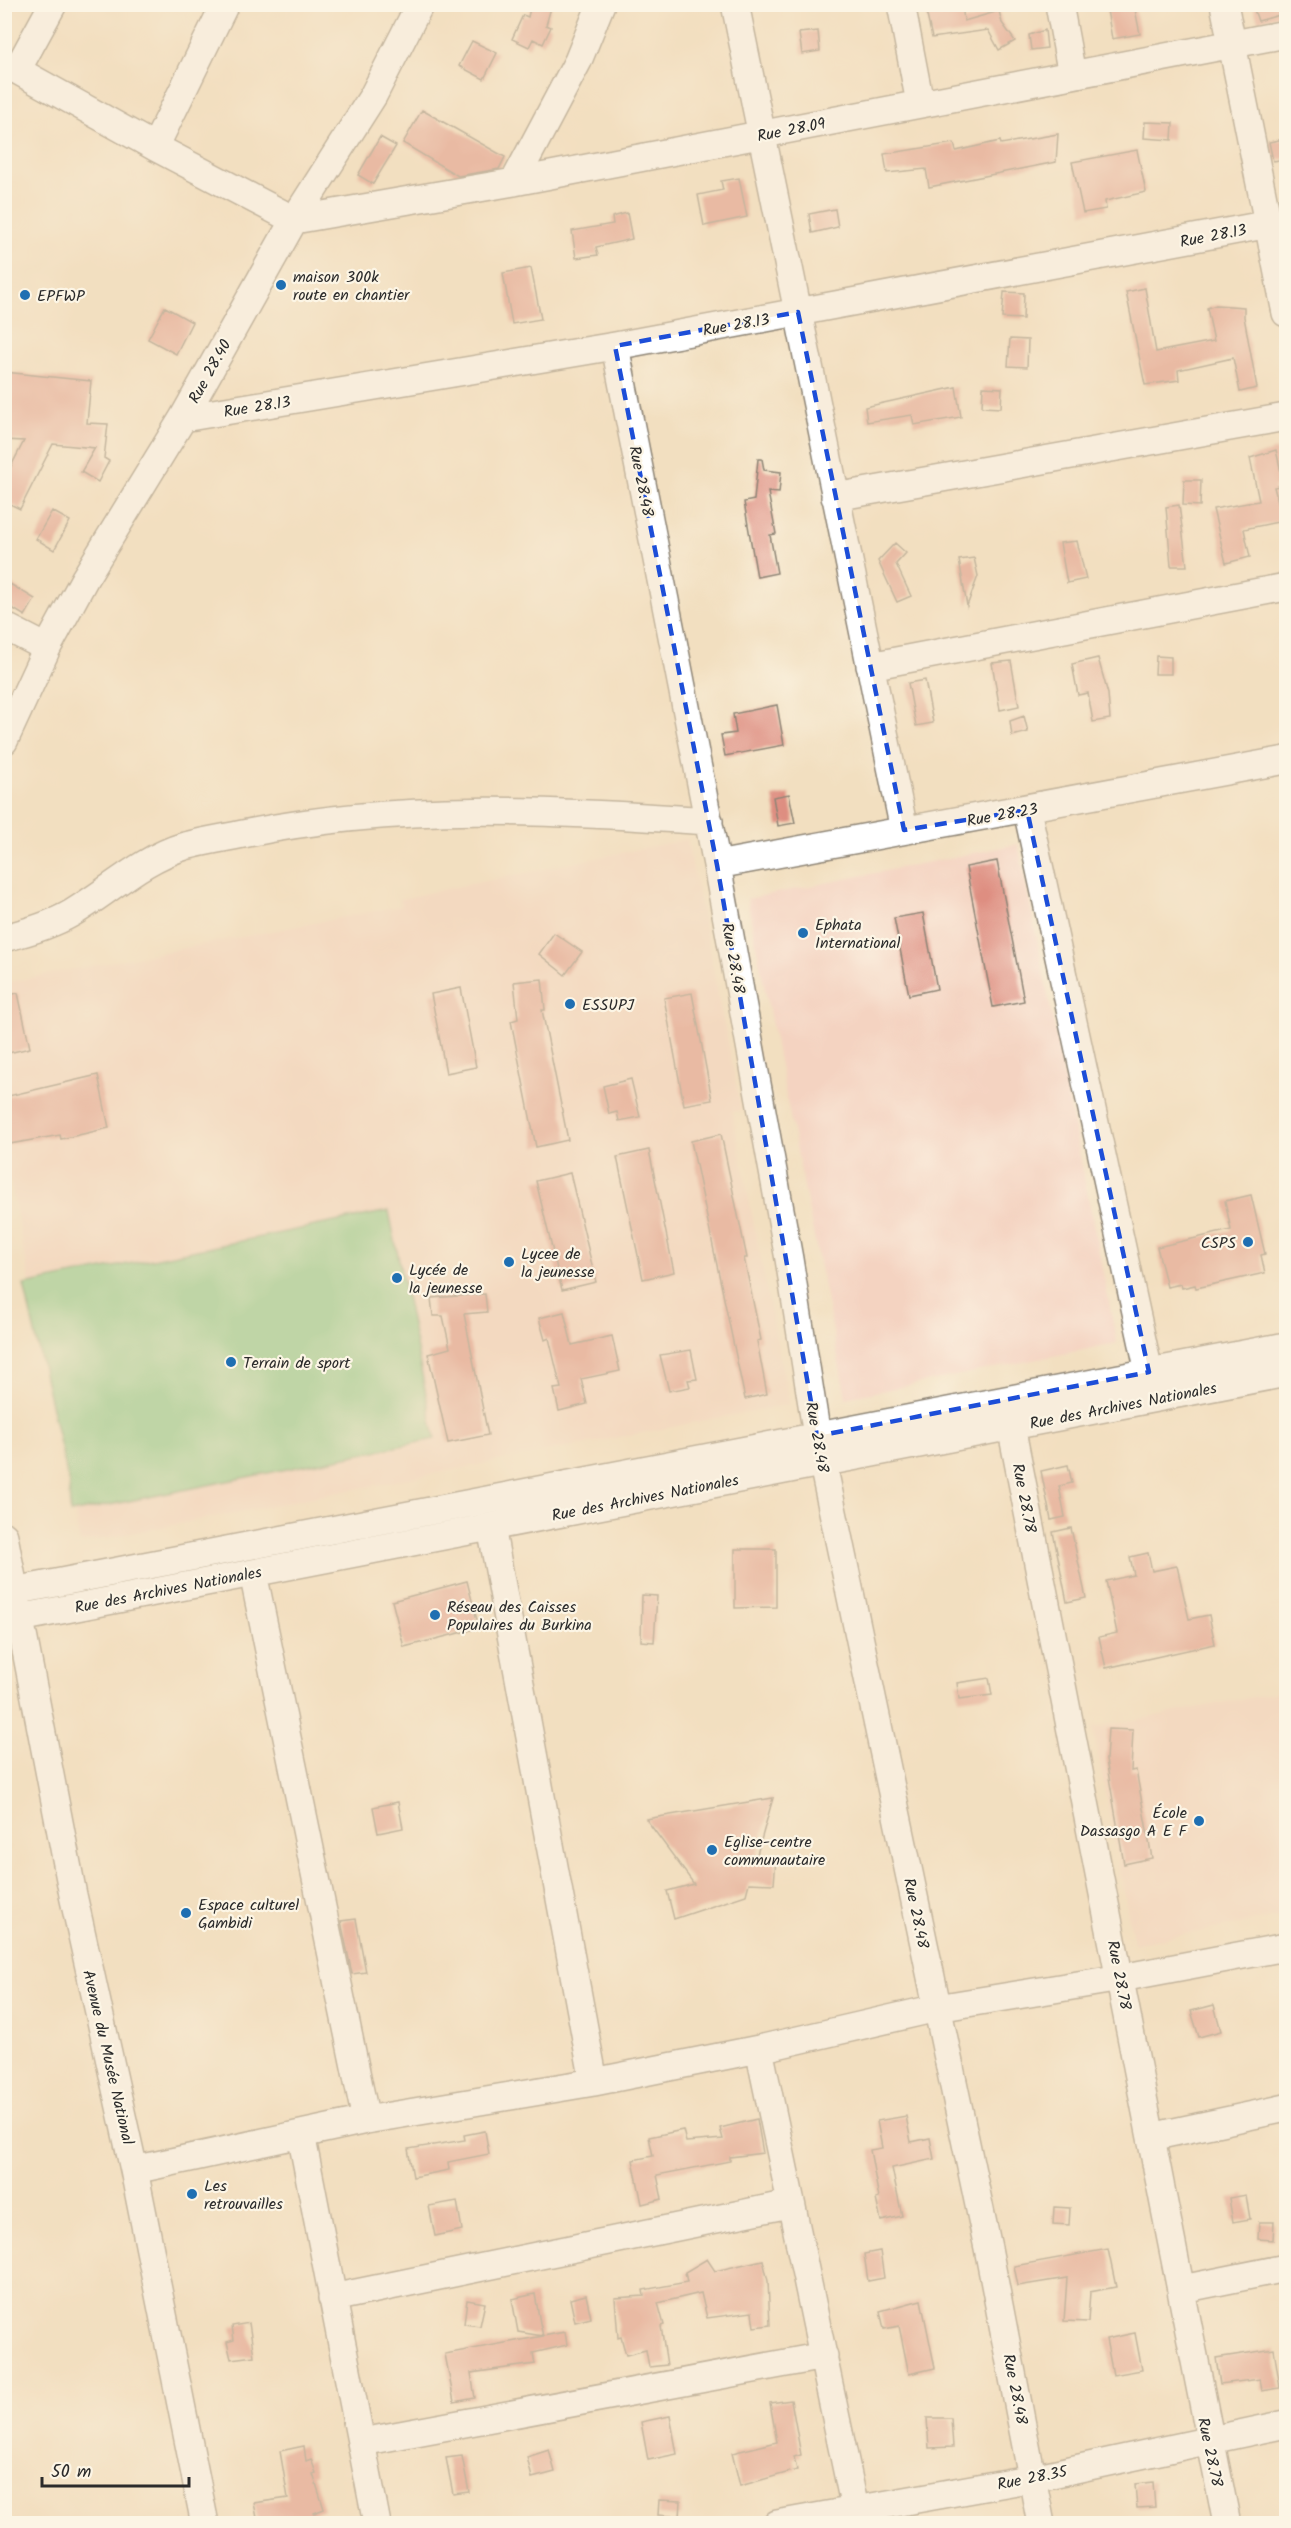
<svg xmlns="http://www.w3.org/2000/svg" width="1291" height="2528" viewBox="0 0 1291 2528" font-family="Kalam,sans-serif">
  <style>
    .built { fill: #f4d3c1 }
    .green { fill: #82cb87; stroke: #567b59; stroke-width: 1.5 }
    .building { fill: #de8e81 }
    .lines { fill: none; stroke-linecap: round; stroke-linejoin: round }
    .minor-casing { stroke: #8e8576; stroke-width: 30 }
    .minor { stroke: #fff; stroke-width: 27 }
    .marked { fill: none; stroke: #1d4ed8; stroke-width: 4.5; stroke-dasharray: 12 8; stroke-linejoin: round }
    .poi-dot { fill: #1f6fb2; stroke: #fcf5e5; stroke-width: 2 }
    .labels { text-anchor: middle; stroke-width: 4.5; stroke-linejoin: round; paint-order: stroke }
    .street-label { font-size: 16px; fill: #2b2b2b; stroke: #fcf5e5 }
    .poi-label { font-size: 16px; fill: #2b2b2b; stroke: #fcf5e5; text-anchor: start }
  </style>
  <rect width="100%" height="100%" fill="#fcf5e5"/>
  <filter id="ink" filterUnits="userSpaceOnUse"><feTurbulence type="fractalNoise" baseFrequency=".0167" numOctaves="2"/><feDisplacementMap in="SourceGraphic" scale="12" xChannelSelector="R" yChannelSelector="G"/><feConvolveMatrix kernelMatrix="1 2 1 2 8 2 1 2 1" color-interpolation-filters="sRGB"/></filter>
  <filter id="wash" filterUnits="userSpaceOnUse"><feTurbulence type="fractalNoise" baseFrequency=".008" numOctaves="4" result="noise"/><feDisplacementMap in="SourceGraphic" scale="24" xChannelSelector="R" yChannelSelector="G"/><feGaussianBlur stdDeviation="1.35" result="paint"/><feColorMatrix in="noise" values="0 0 0 0 0 0 0 0 0 0 0 0 0 0 0 0 0 1.4 0 .05"/><feComposite in="paint" operator="in"/></filter>
  <g filter="url(#wash)">
    <rect width="100%" height="100%" fill="#f2dfc0"/>
    <path class="built" d="M687,839L741,1110L732,1112L789,1404L80,1543L5,1152L4,983L401,906L400,899Z
      M1018,844L1117,1343L846,1398L747,899Z
      M1286,1691V1915L1134,1944L1093,1728Z"/>
    <path class="green" d="M389,1211L435,1439L70,1513L69,1483L24,1285Z"/>
    <g id="blocks">
      <path class="building" d="M531,4H552L546,25L551,27L543,44L533,39L529,47L512,39L523,15L528,17Z
        M962,4L964,21L999,11L1002,23L1015,41L999,50L988,30L932,38L926,11Z
        M1106,4H1134L1140,34L1112,39Z
        M1252,4H1287V13L1258,21Z
        M1045,30L1047,48L1031,50L1029,35Z
        M818,31L820,51L802,54L799,33Z
        M472,41L497,53L484,79L459,66Z
        M422,110L505,157L499,169L458,176L403,143Z
        M1145,122L1173,123L1172,140L1144,138Z
        M1058,134L1056,162L929,187L926,169L887,173L884,154L954,143L956,151L1000,141L1001,144Z
        M380,137L396,146L373,184L358,175Z
        M1284,139L1287,159L1273,161L1269,142Z
        M1137,150L1146,192L1105,201L1106,209L1083,213L1072,162Z
        M739,178L747,217L704,226L698,195L723,190L721,181Z
        M835,209L838,227L812,233L809,214Z
        M627,213L632,239L596,247L598,255L576,258L572,231L613,224L612,217Z
        M531,268L541,319L512,324L503,273Z
        M1145,288L1156,352L1214,341L1207,308L1216,305L1244,307V317L1257,388L1240,392L1233,358L1178,370L1179,380L1145,385L1126,292Z
        M1004,292L1024,293L1023,319L1002,318Z
        M165,307L192,322L176,354L148,339Z
        M1010,339L1028,340L1027,367L1008,366Z
        M4,372L91,381L87,423L108,424L104,458L109,461L98,482L81,472L95,448L53,444L20,509L4,501V480L24,441L4,440Z
        M956,387L961,417L914,425L912,415L867,422L865,407Z
        M983,387L1002,388L1001,408L982,407Z
        M1276,450L1284,485L1274,487L1283,521L1244,529L1250,557L1226,563L1213,509L1259,501L1250,458Z
        M758,459H762L764,470L781,472L779,493L768,492L776,534L770,535L777,573L757,577L744,502L754,500Z
        M1184,480H1201L1200,506L1183,505Z
        M1179,505L1187,566H1171L1166,507Z
        M52,511L70,521L54,550L36,539Z
        M1077,541L1086,579L1067,583L1060,543Z
        M895,543L906,553L896,564L911,596L897,602L878,561Z
        M974,558L978,576L967,606L959,560Z
        M10,584L35,599L25,616L4,603V593Z
        M1156,656L1171,657V674H1155Z
        M1098,658L1108,694L1110,719L1093,722L1088,693L1078,695L1072,664Z
        M1011,661L1019,706L1000,710L992,663Z
        M925,680L933,723L916,726L908,683Z
        M777,705L784,745L725,756L721,735L736,733L733,714Z
        M1024,716L1028,732L1012,736L1010,721Z
        M789,794L795,823L778,826L773,797Z
        M997,861L1024,1001L993,1007L966,867Z
        M923,913L937,989L909,995L894,918Z
        M554,933L582,952L565,975L539,954Z
        M542,979L545,1010H542L568,1140L536,1147L511,1021L518,1019L514,982Z
        M461,988L476,1067L446,1073L431,994Z
        M18,993L30,1048L4,1054V996Z
        M692,993L712,1100L684,1105L664,998Z
        M98,1075L109,1128L61,1139L60,1135L4,1145V1097Z
        M631,1079L640,1117L619,1121L617,1112L609,1114L603,1086Z
        M721,1134L747,1258H744L761,1340L757,1341L767,1394L745,1399L691,1141Z
        M649,1150L674,1272L643,1279L617,1157Z
        M570,1173L596,1282L562,1290L536,1181Z
        M1251,1195L1265,1254L1261,1255L1265,1273L1196,1288L1195,1285L1182,1288L1181,1284L1167,1287L1157,1247L1231,1230L1225,1201Z
        M485,1294L487,1312L464,1314L488,1435L448,1443L428,1354L450,1348L443,1316H433L431,1298Z
        M564,1312L572,1345L612,1336L620,1371L581,1379L587,1404L559,1411L554,1389L561,1388L549,1338L545,1340L539,1318Z
        M691,1350L697,1379L688,1380L690,1387L669,1391L660,1355Z
        M1068,1465L1072,1483L1059,1486L1065,1517L1051,1520L1041,1471Z
        M1071,1528L1086,1598L1067,1602L1053,1532Z
        M735,1549H776V1607L735,1608Z
        M1148,1553L1152,1571L1177,1566L1189,1619L1209,1615L1215,1644L1106,1668L1099,1637L1117,1633L1106,1581L1134,1575L1130,1557Z
        M467,1581L479,1628L404,1647L392,1601Z
        M642,1595L657,1596L654,1642L641,1641Z
        M989,1678L992,1695L959,1699L957,1683Z
        M1108,1729L1133,1730L1131,1771L1136,1770L1152,1858L1124,1864L1106,1760Z
        M773,1798L756,1858L776,1859L774,1884L749,1883L746,1895L674,1919L667,1891L694,1884L646,1819Z
        M398,1802L403,1828L378,1833L373,1807Z
        M356,1919L366,1972L352,1974L341,1921Z
        M1214,2005L1221,2031L1199,2037L1191,2011Z
        M906,2116L911,2142L930,2138L934,2159L892,2168L902,2216L881,2221L876,2199L879,2198L870,2150L882,2148L877,2121Z
        M757,2119L763,2153L730,2157V2161L657,2175L662,2199L642,2204L633,2160L653,2156L649,2137L683,2130L686,2142L723,2139L720,2128Z
        M485,2131L489,2154L448,2162L449,2170L413,2177L408,2149L465,2140L464,2135Z
        M1246,2195L1250,2219L1233,2222L1229,2198Z
        M457,2201L462,2230L435,2236L429,2206Z
        M1054,2207L1070,2208L1069,2225L1053,2224Z
        M1259,2222H1274L1273,2240L1258,2239Z
        M1108,2249L1116,2287L1090,2292L1088,2322L1064,2321L1067,2278L1018,2286L1014,2266Z
        M880,2251L884,2278L868,2281L864,2254Z
        M707,2259L715,2271L763,2260L768,2281L770,2325L754,2327L752,2312L707,2318L701,2293L658,2303L664,2325L661,2326L667,2365L649,2367L646,2350L626,2355L621,2337L618,2338L615,2298L644,2296L643,2290L687,2282L685,2272Z
        M535,2294L540,2323L543,2336L518,2332L512,2299Z
        M586,2295L591,2318L575,2322L570,2299Z
        M467,2300L485,2303L480,2326L464,2324Z
        M921,2300L935,2368L909,2374L899,2326L884,2329L880,2311Z
        M249,2323L254,2356L231,2359L227,2342L234,2340L232,2326Z
        M565,2332L567,2345L533,2353L535,2364L471,2373L475,2398L454,2402L445,2354Z
        M1135,2333L1142,2370L1113,2375L1106,2339Z
        M1274,2349L1280,2388L1262,2391L1260,2379L1220,2384L1216,2358Z
        M791,2400L801,2455L794,2457L797,2470L740,2486L732,2453L777,2442L770,2403Z
        M670,2416L677,2454L648,2460L641,2422Z
        M927,2418H951L953,2447L929,2448Z
        M304,2446L306,2461L311,2459L316,2473L313,2474L324,2509L314,2513L317,2523H258L254,2503L288,2498L280,2451Z
        M549,2450L555,2472L532,2478L527,2457Z
        M462,2456L469,2492L453,2494L446,2458Z
        M1153,2482L1155,2507L1137,2508L1135,2484Z
        M659,2500L681,2501L680,2517L658,2515Z"/>
    </g>
  </g>
  <g filter="url(#ink)">
    <use href="#blocks" fill-opacity="0" stroke="#8e8576" stroke-width="1.5"/>
    <g class="lines">
      <defs>
        <path id="minor" d="M735,4L904,830
          M901,4L920,103
          M1059,4L1072,75
          M1224,4L1286,313
          M4,63L155,147L294,220L514,182L1286,34
          M17,70L53,4
          M155,147L225,4
          M514,182L578,61L601,4
          M615,346L717,865L789,1259L817,1436L988,2248L1041,2524
          M183,418L615,346L1286,221
          M835,497L1286,417
          M4,626L47,648
          M870,666L1286,587
          M4,741L47,648L85,578L183,418L294,220L373,96L420,4
          M1027,810L1149,1372
          M717,865L1286,760
          M4,938C28,932 52,925 72,913C111,890 141,859 185,846C204,841 224,838 243,834C398,802 553,810 709,821
          M1011,1426L1227,2524
          M491,1527L594,2082
          M4,1536L73,1895L134,2170L205,2524
          M253,1573L366,2120
          M4,1593L1286,1346
          M4,1621L1286,1373
          M759,2049L855,2509
          M301,2134L377,2524
          M1151,2137L1286,2108
          M134,2170L366,2120L594,2082L759,2049L937,2008L1121,1978L1286,1947
          M1182,2289L1286,2268
          M332,2298L789,2204
          M362,2442L824,2356
          M777,2524L1033,2478L1286,2424"/>
      </defs>
      <use href="#minor" class="minor-casing"/>
      <use href="#minor" class="minor"/>
    </g>
  </g>
  <path d="M0 0H1291V2528H0ZM798,312L904,830L1027,810L1149,1372L817,1436L717,865L615,346Z" fill="#f2dfc0" fill-opacity=".55" fill-rule="evenodd"/>
  <path class="marked" d="M798,312L904,830L1027,810L1149,1372L817,1436L717,865L615,346Z"/>
  <g class="poi-dot">
    <circle cx="281" cy="285" r="6"/>
    <circle cx="25" cy="295" r="6"/>
    <circle cx="803" cy="933" r="6"/>
    <circle cx="570" cy="1004" r="6"/>
    <circle cx="1248" cy="1242" r="6"/>
    <circle cx="509" cy="1262" r="6"/>
    <circle cx="397" cy="1278" r="6"/>
    <circle cx="231" cy="1362" r="6"/>
    <circle cx="435" cy="1615" r="6"/>
    <circle cx="1199" cy="1821" r="6"/>
    <circle cx="712" cy="1850" r="6"/>
    <circle cx="186" cy="1913" r="6"/>
    <circle cx="192" cy="2194" r="6"/>
  </g>
  <g class="labels">
    <g class="street-label">
      <text transform="translate(791 129) rotate(-11)" y="6">Rue 28.09</text>
      <text transform="translate(1213 235) rotate(-11)" y="6">Rue 28.13</text>
      <text transform="translate(736 324) rotate(-10)" y="6">Rue 28.13</text>
      <text transform="translate(209 371) rotate(-61)" y="6">Rue 28.40</text>
      <text transform="translate(257 406) rotate(-9)" y="6">Rue 28.13</text>
      <text transform="translate(642 481) rotate(79)" y="6">Rue 28.48</text>
      <text transform="translate(1002 814) rotate(-10)" y="6">Rue 28.23</text>
      <text transform="translate(734 958) rotate(80)" y="6">Rue 28.48</text>
      <text transform="translate(1123 1405) rotate(-11)" y="6">Rue des Archives Nationales</text>
      <text transform="translate(818 1437) rotate(80)" y="6">Rue 28.48</text>
      <text transform="translate(645 1497) rotate(-11)" y="6">Rue des Archives Nationales</text>
      <text transform="translate(1025 1498) rotate(79)" y="6">Rue 28.78</text>
      <text transform="translate(168 1589) rotate(-11)" y="6">Rue des Archives Nationales</text>
      <text transform="translate(917 1913) rotate(78)" y="6">Rue 28.48</text>
      <text transform="translate(1120 1975) rotate(79)" y="6">Rue 28.78</text>
      <text transform="translate(109 2057) rotate(77)" y="6">Avenue du Musée National</text>
      <text transform="translate(1016 2389) rotate(79)" y="6">Rue 28.48</text>
      <text transform="translate(1211 2452) rotate(78)" y="6">Rue 28.78</text>
      <text transform="translate(1032 2477) rotate(-11)" y="6">Rue 28.35</text>
    </g>
    <g class="poi-label">
      <text x="293" y="282">maison 300k<tspan x="293" dy="18">route en chantier</tspan></text>
      <text x="37" y="301">EPFWP</text>
      <text x="815" y="930">Ephata<tspan x="815" dy="18">International</tspan></text>
      <text x="582" y="1010">ESSUPJ</text>
      <text x="1236" y="1248" text-anchor="end">CSPS</text>
      <text x="521" y="1259">Lycee de<tspan x="521" dy="18">la jeunesse</tspan></text>
      <text x="409" y="1275">Lycée de<tspan x="409" dy="18">la jeunesse</tspan></text>
      <text x="243" y="1368">Terrain de sport</text>
      <text x="447" y="1612">Réseau des Caisses<tspan x="447" dy="18">Populaires du Burkina</tspan></text>
      <text x="1187" y="1818" text-anchor="end">École<tspan x="1187" dy="18">Dassasgo A E F</tspan></text>
      <text x="724" y="1847">Eglise-centre<tspan x="724" dy="18">communautaire</tspan></text>
      <text x="198" y="1910">Espace culturel<tspan x="198" dy="18">Gambidi</tspan></text>
      <text x="204" y="2191">Les<tspan x="204" dy="18">retrouvailles</tspan></text>
    </g>
  </g>
  <rect width="1291" height="2528" fill="none" stroke="#fcf5e5" stroke-width="24"/>
  <path d="M42 2477v9h147v-9" fill="none" stroke="#2b2b2b" stroke-width="3"/>
  <text x="51" y="2477" font-size="18" fill="#2b2b2b" stroke="#fcf5e5" stroke-width="4.5" paint-order="stroke">50 m</text>
</svg>
